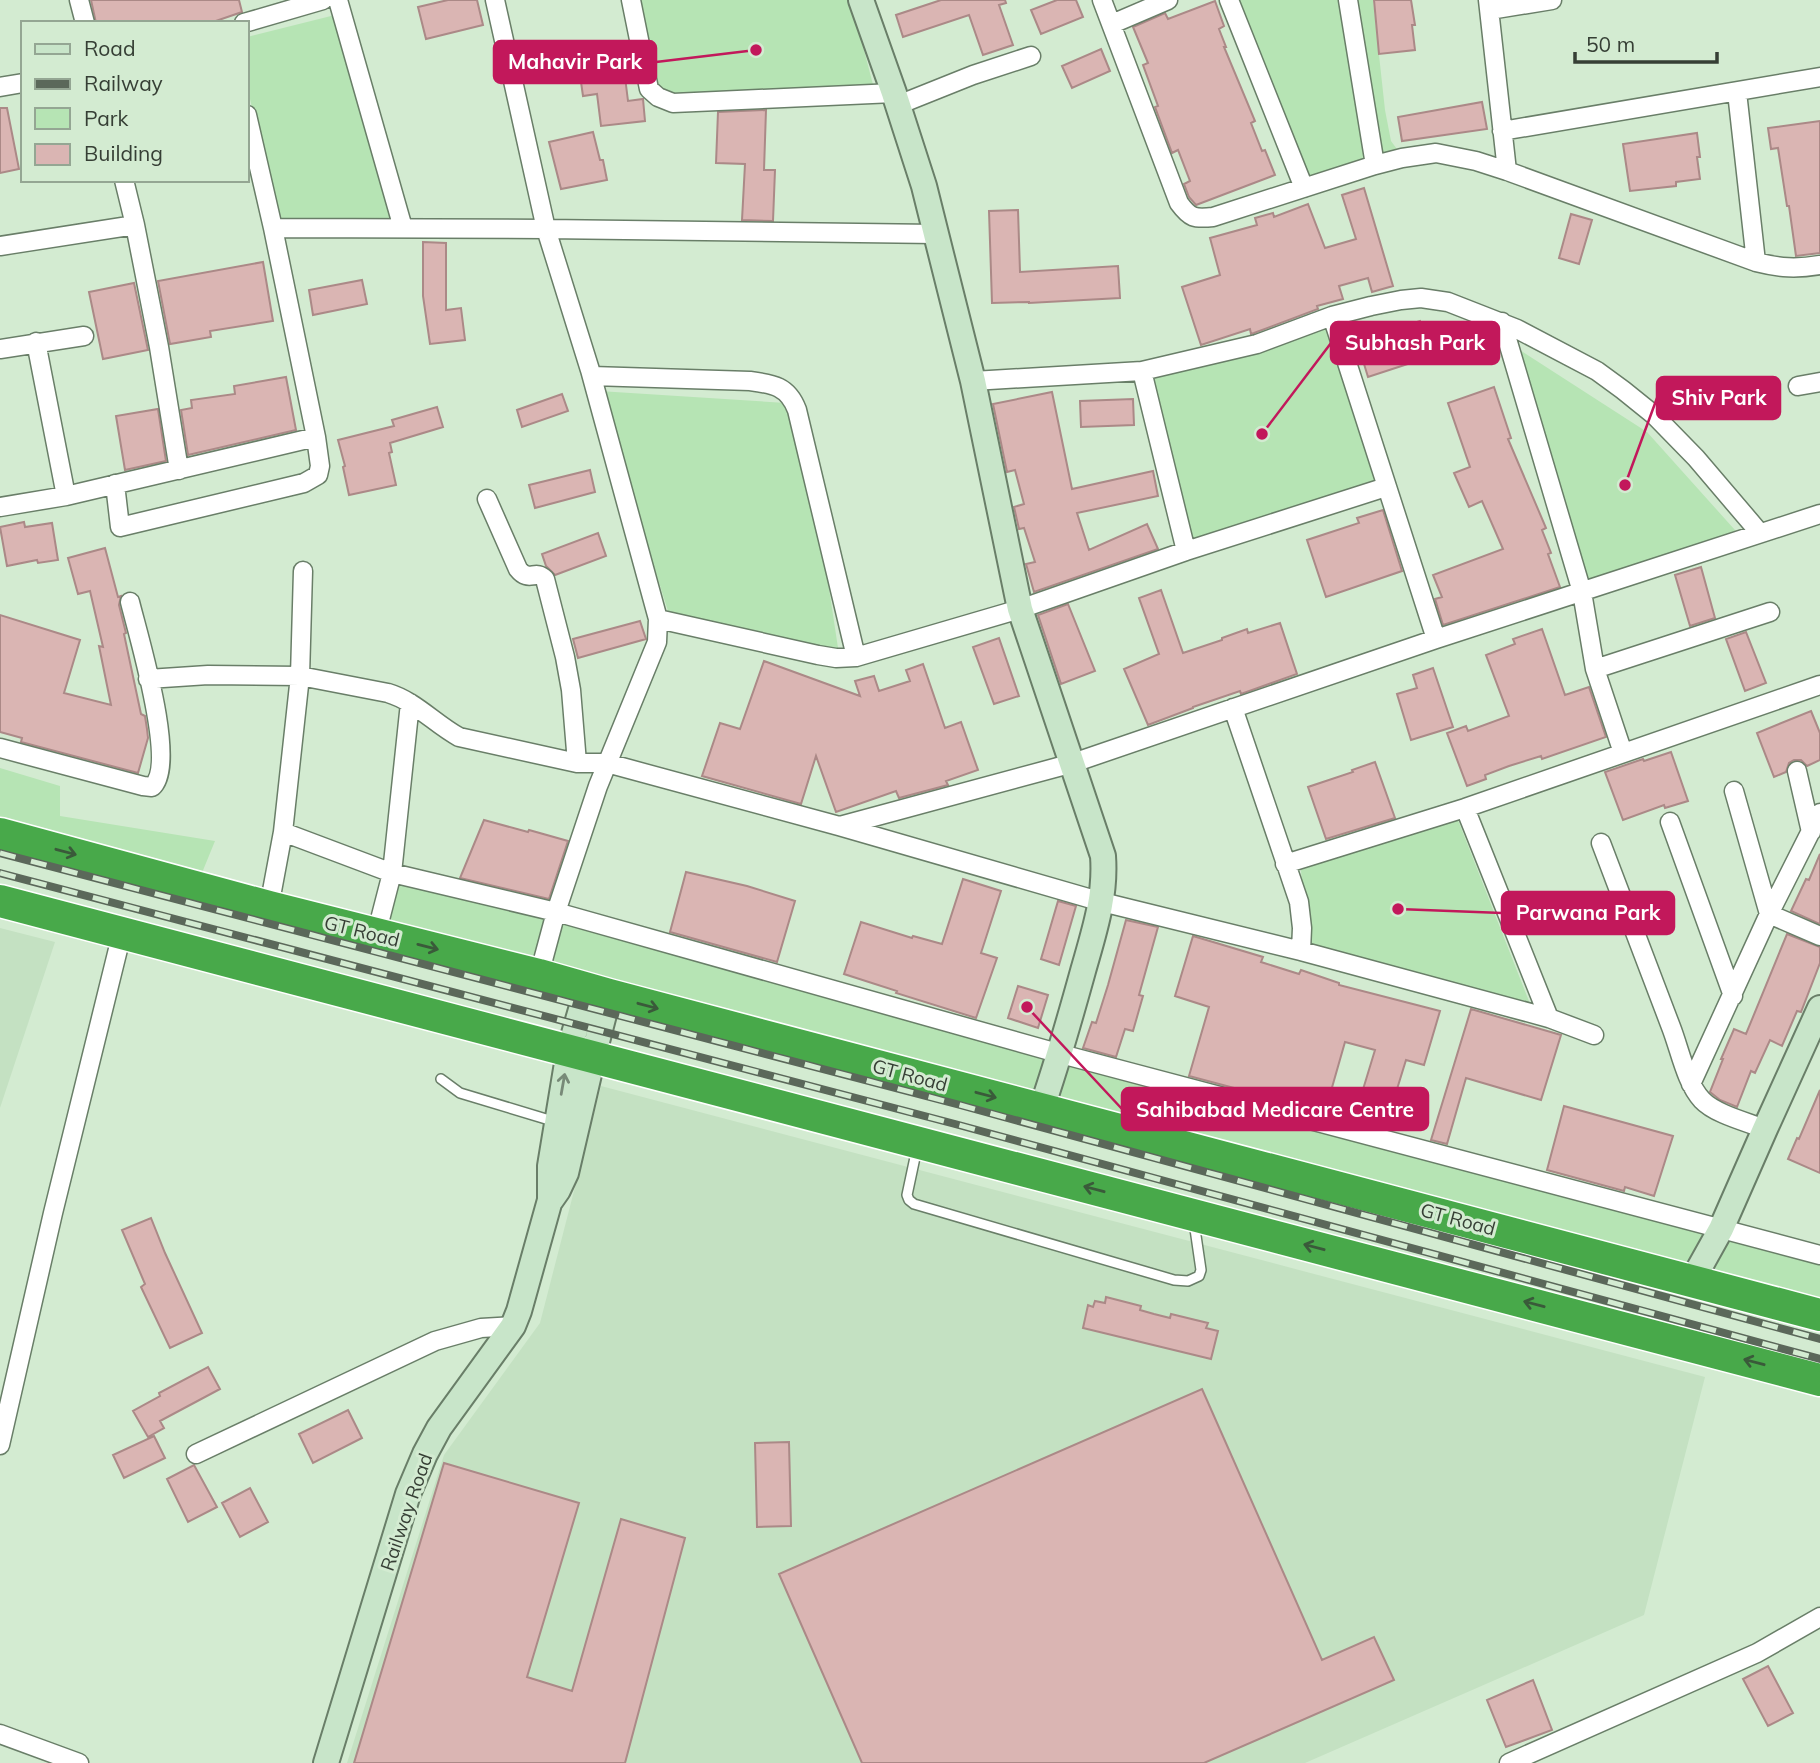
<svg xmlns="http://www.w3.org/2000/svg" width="1820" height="1763" viewBox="0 0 1820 1763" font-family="Mulish,sans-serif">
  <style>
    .built { fill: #c4e1c2 }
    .green { fill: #b6e4b4 }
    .building { fill: #dab5b3; stroke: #ab8987; stroke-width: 2 }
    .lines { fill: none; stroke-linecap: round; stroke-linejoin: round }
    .lane-casing { stroke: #697e68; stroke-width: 12 }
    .street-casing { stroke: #697e68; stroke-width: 21 }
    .secondary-casing { stroke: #697e68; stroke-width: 28 }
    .highway-casing { stroke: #fff; stroke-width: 35 }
    .lane { stroke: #fff; stroke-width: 9 }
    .street { stroke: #fff; stroke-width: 18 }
    .secondary { stroke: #c8e5c9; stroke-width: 24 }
    .highway { stroke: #48a94a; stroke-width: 32 }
    .rail-casing { stroke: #5b685a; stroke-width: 8 }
    .rail { stroke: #d3ebd1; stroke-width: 5; stroke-dasharray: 16; stroke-linecap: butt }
    .oneway { stroke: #3a5a3a }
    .oneway2 { stroke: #788a78 }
    .labels { text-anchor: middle; stroke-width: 6; stroke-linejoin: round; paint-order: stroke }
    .street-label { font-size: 19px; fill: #363f35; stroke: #d3ebd1 }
    .leader { fill: none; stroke: #c2185b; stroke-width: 2.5 }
    .callout-dot { fill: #c2185b; stroke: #d3ebd1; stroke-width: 2.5 }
    .callout { fill: #c2185b; stroke: #c2185b; stroke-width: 2.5 }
    .callout-label { font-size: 21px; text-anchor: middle; font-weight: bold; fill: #fff }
  </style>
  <rect width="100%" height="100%" fill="#d3ebd1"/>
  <path class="built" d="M0,928L55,942L0,1108Z
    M601,1086L1705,1377L1644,1615L1305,1763H347L444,1455L540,1323Z"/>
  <path class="green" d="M637,0H851L877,100L657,101Z
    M1233,0H1373L1385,110L1391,141L1402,156L1310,185Z
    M347,12L403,221L278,220L247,86V37Z
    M1331,324L1380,494L1194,555L1146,374Z
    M1512,345L1647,432L1743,539L1585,583Z
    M599,391L801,404L840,661L668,611Z
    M0,768L60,786V816L215,841L197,885L0,833Z
    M1456,815L1532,1009L1306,948L1301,870Z
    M392,874L1820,1255V1315L381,936Z"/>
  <path class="building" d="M91,0H239L242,12L210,23H96Z
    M448,0H477L483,25L426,39L418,7Z
    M941,0H1005L1006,3L999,5L1013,45L983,55L969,15L903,37L896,15Z
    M1057,0H1076L1083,17L1041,34L1031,10Z
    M1374,0H1411L1415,25H1412L1415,50L1379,54Z
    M1215,1L1224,26L1219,29L1226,47H1224L1255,121L1251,123L1262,151L1265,150L1275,175L1196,205L1189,197L1184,184L1190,181L1178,150L1172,153L1155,107L1158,106L1143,65L1148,63L1133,27L1165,13L1168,19Z
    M1101,49L1110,71L1072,88L1062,66Z
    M624,69L628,101L643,99L645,121L601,126L597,94L583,96L580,75Z
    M1482,102L1487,129L1402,141L1398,117Z
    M0,108H7L19,169L0,173Z
    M766,110L764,170H775L773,221L742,220L745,164L716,163L718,112Z
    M1820,121V253L1796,256L1789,206H1787L1778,148L1771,149L1768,128Z
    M593,132L600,160H603L607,180L561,189L549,142Z
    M1697,133L1700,157H1697L1700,179L1676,182V186L1630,191L1623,144Z
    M1364,188L1393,286L1372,292L1368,278L1339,286L1343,299L1317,306L1318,309L1254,333L1251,334L1250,329L1201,345L1182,287L1220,275L1210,238L1257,225L1255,218L1273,213L1274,217L1308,204L1325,248L1356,239L1342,195Z
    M1018,210L1020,272L1118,266L1120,298L1029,303V302L992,303L989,211Z
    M1571,214L1592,220L1579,264L1559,258Z
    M423,242L446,243V310L461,308L465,340L430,344L423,296Z
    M263,262L273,321L210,331L211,337L170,344L158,281Z
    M362,280L367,304L313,315L309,290Z
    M134,283L148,350L103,359L89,292Z
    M1420,321L1432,356L1368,377L1357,341Z
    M286,377L296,430L188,455L181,410L192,408L191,400L235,394L234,386Z
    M1494,387L1511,438L1508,439L1546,528L1542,530L1551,553L1548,554L1560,587L1443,625L1435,599L1442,597L1433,575L1503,549L1482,501L1469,507L1454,473L1470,467L1448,403Z
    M1052,392L1072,489L1153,471L1158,496L1077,513L1089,550L1147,524L1158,549L1034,592L1026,564L1035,562L1024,528L1019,529L1014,507L1024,504L1015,470L1007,472L993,404Z
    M562,394L568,411L522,427L517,410Z
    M1133,399L1134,425L1081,427L1080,401Z
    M437,407L443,427L390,443L392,452L389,453L396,485L349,495L343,467L345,466L338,440L394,426L392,420Z
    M158,409L166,461L125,470L116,416Z
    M590,470L595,492L535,508L529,485Z
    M1383,510L1402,571L1326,597L1307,540L1359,523L1357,518Z
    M24,522L25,527L52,523L58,560L38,563L37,560L7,566L0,527Z
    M598,533L606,556L555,575L546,566L542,554Z
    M105,548L118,597L121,596L119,605L126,633L124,634L141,714L145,716L147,729L148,738L138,773L21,742L22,738L0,732V615L80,640L64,693L111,705L99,646L103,647L90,591L78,594L68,558Z
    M1701,567L1715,618L1690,626L1675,575Z
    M1161,590L1183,653L1222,640V638L1247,629L1248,633L1280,623L1297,674L1241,694L1240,691L1193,707V708L1148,725L1124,669L1159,654L1139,598Z
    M1068,604L1095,671L1061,684L1038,615Z
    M640,621L646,639L578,658L573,639Z
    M1542,629L1565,695L1589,687L1606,737L1542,759L1541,756L1509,766L1485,775L1486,779L1467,786L1447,733L1466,726L1468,731L1509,716L1486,655L1515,644L1513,639Z
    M1746,632L1766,683L1745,691L1726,639Z
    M999,638L1019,696L994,704L973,647Z
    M764,661L860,696L855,681L874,676L879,691L910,681L906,670L923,664L945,728L961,722L978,770L946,781L948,785L899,798L896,791L836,812L816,756L801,804L702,776L720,723L740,729Z
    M1433,668L1453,727L1411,740L1397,694L1417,688L1413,675Z
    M1811,711L1820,733V760L1807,766L1801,760H1794L1789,763L1786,772L1774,777L1757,733Z
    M1671,752L1688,801L1665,808L1664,805L1623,820L1605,772L1643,759L1644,761Z
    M1375,762L1395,818L1326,839L1308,787L1353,772L1352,770Z
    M484,820L528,832L529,830L568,841L549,899L460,878Z
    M1820,854V924L1791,911L1806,879L1809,880Z
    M686,872L747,886L795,901L777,962L670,932Z
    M963,879L1001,891L981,953L997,958L976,1018L896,993L897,991L844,974L861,922L912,938L913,936L942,944Z
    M1058,901L1076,906L1059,965L1041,959Z
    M1126,920L1158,927L1139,995L1143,996L1133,1031L1125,1029L1116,1057L1083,1048L1092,1022L1096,1023L1108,985Z
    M1787,934L1820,947V963L1801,1012L1797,1011L1782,1046L1770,1040L1755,1073L1751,1071L1737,1107L1720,1100L1710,1092L1723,1059H1721L1734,1029L1746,1034Z
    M1193,936L1263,957L1261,962L1299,974L1301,970L1339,983V985L1440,1011L1424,1065L1406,1060L1385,1128L1354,1119L1375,1050L1345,1042L1325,1112L1189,1076L1209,1007L1175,996Z
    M1018,986L1048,995L1038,1028L1008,1018Z
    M1471,1009L1561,1035L1541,1100L1466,1078L1447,1144L1431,1140Z
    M1820,1090V1173L1788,1159L1797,1138L1799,1139Z
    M1564,1106L1673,1136L1654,1196L1625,1187L1624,1191L1547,1170Z
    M151,1218L165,1253L202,1333L170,1348L141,1287L145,1284L122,1230Z
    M1106,1297L1141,1306L1140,1310L1154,1314L1170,1318L1171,1314L1208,1323L1206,1328L1218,1331L1211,1359L1083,1328L1088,1305L1093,1307L1095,1301L1105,1303Z
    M208,1367L220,1389L160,1421L164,1428L148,1437L133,1411L160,1396L159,1393Z
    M1202,1389L1322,1660L1374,1637L1394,1680L1204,1763H862L779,1574Z
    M348,1410L362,1438L313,1463L299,1434Z
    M154,1436L165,1458L124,1478L113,1455Z
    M789,1442L791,1526L757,1527L755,1443Z
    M444,1463L579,1503L527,1677L572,1691L621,1519L685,1538L625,1763H354Z
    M194,1465L217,1507L188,1522L167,1479Z
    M250,1488L268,1522L240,1537L222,1503Z
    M1768,1666L1793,1713L1768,1726L1743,1679Z
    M1533,1680L1552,1730L1506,1747L1487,1700Z"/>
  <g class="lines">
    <defs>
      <path id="lane" d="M441,1079L460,1093L556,1122
        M917,1148L907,1195L909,1200L914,1204L1174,1280L1188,1281L1199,1276L1201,1270L1194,1222"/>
      <path id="street" d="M79,0L85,23
        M338,0L403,228
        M495,0L546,229L590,370L658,619L657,642L598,786L556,912L539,975
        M631,0L649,89L658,97L673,103L894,93
        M1102,0L1179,203C1190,218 1194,219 1213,217L1375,165L1402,158L1436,153L1476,161L1507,171L1756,262C1780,268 1796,269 1820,265
        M1229,0L1304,188
        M1348,0L1375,165
        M1488,0L1507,171
        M1490,10L1552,0
        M244,23L323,0
        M1112,24L1168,0
        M0,87L23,83
        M1737,92L1756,262
        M898,105L973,75L1031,56
        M1502,131L1820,77
        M124,180L135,225L159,347L179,470
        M273,228L546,229L936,234
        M0,246L135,225
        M1332,316L1436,639
        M1502,322L1582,592L1595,669L1623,753
        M36,342L66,496
        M0,349L84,336
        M1142,371L1186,551
        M592,376L750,381C773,384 788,386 797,410L856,657
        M973,381L1142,371L1257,344L1332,316L1371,306L1401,300L1421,298L1448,302L1517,329L1597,371L1623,390L1654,415L1696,458L1759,532
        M1798,386L1820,382
        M115,484L120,527L304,483L318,475L320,466L316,437L273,228L247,115
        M487,499L518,569C529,583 535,569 545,579L565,657L571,690L577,763
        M0,507L66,496L316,437
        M658,619L818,655L836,658L856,657L1020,609L1186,551L1386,487
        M1595,669L1770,612
        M148,679L208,675L300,676L388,693C415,701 435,724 459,737L577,763H607L839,826L1102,902L1301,951L1549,1018L1594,1035
        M1233,708L1299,902L1302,928L1301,951
        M0,748L143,786L152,787C178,765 138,635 130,602
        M1797,771L1811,832
        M1734,791L1769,914L1820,936
        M1465,808L1549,1018
        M1670,822L1733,996
        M840,826L1073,763L1436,639L1820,514
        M283,832L392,873L556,912L1061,1054L1820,1255
        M1601,843C1624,904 1648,966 1671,1027C1680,1050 1686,1083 1702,1100C1715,1114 1747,1122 1765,1129
        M1285,864L1465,808L1820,685
        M269,907L283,832L300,676L303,571
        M376,935L392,873L410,703
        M1691,1084L1769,914L1820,813
        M0,1445L53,1213L122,933
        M196,1454L435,1341L481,1328L513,1326
        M0,1734L79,1763
        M1509,1763L1757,1653L1820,1617"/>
      <path id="secondary" d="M861,0L894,93L924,186L936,234L973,381L1020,609L1103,856C1106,897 1094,932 1083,971C1070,1018 1057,1064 1041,1110
        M551,1200L558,1190L566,1173L593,1057L609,995
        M1692,1281L1721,1229L1765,1129L1820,1008
        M326,1763L408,1494L425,1454L439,1428L513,1326L519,1311L550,1200V1166L569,1051L587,989"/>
      <path id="highway" d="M0,834L269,907L539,975L609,995L1820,1315
        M0,901L1820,1380"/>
    </defs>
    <use href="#lane" class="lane-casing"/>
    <use href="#street" class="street-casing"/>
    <use href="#secondary" class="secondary-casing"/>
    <use href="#highway" class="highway-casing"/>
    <use href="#lane" class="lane"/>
    <use href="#street" class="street"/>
    <use href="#secondary" class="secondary"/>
    <use href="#highway" class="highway"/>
    <defs>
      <path id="rail" d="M0,853L960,1105L1820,1339
        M0,873L955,1124L1820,1359"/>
    </defs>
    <use href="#rail" class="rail-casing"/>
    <use href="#rail" class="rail"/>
  </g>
  <defs><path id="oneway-shaft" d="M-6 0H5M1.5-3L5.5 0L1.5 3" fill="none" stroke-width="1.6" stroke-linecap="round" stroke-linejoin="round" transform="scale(1.75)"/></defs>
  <g class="oneway">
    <use href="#oneway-shaft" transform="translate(66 852) rotate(15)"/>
    <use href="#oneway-shaft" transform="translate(428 947) rotate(14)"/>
    <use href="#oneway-shaft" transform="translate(648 1006) rotate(15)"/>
    <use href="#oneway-shaft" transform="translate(986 1095) rotate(15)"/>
    <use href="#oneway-shaft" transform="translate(1094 1189) rotate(-165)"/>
    <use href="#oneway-shaft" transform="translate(1314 1247) rotate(-165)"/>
    <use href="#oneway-shaft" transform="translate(1534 1304) rotate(-165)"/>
    <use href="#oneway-shaft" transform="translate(1754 1362) rotate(-165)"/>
  </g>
  <use class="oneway2" href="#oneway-shaft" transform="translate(563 1084) rotate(-80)"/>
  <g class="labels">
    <g class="street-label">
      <text transform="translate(362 931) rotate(14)" y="7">GT Road</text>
      <text transform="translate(910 1075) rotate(15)" y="7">GT Road</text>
      <text transform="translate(1458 1219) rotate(15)" y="7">GT Road</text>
      <text transform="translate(406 1512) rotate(-71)" y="7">Railway Road</text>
    </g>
  </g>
  <path class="leader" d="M756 50L656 62M1262 434L1331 343M1625 485L1657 398M1398 909L1502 913M1027 1007L1122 1109"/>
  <g class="callout-dot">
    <circle cx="756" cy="50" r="7"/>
    <circle cx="1262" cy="434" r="7"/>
    <circle cx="1625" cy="485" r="7"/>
    <circle cx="1398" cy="909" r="7"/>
    <circle cx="1027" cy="1007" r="7"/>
  </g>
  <g class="callout">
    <rect x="494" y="41" width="162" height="42" rx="7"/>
    <rect x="1331" y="322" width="168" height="42" rx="7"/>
    <rect x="1657" y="377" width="123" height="42" rx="7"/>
    <rect x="1502" y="892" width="172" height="42" rx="7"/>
    <rect x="1122" y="1088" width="306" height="42" rx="7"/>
  </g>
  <g class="callout-label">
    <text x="575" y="69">Mahavir Park</text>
    <text x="1415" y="350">Subhash Park</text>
    <text x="1719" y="405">Shiv Park</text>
    <text x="1588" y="920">Parwana Park</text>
    <text x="1275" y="1117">Sahibabad Medicare Centre</text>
  </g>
  <rect x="21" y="21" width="228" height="161" fill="#d3ebd1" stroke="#94a693" stroke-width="2"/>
  <rect x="35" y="44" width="35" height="10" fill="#c8e5c9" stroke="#94a693" stroke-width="2"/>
  <text x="84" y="56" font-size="21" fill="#363f35">Road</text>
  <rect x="35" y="79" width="35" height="10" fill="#5b685a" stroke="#94a693" stroke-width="2"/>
  <text x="84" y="91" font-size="21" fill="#363f35">Railway</text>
  <rect x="35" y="108" width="35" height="21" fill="#b6e4b4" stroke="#94a693" stroke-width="2"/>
  <text x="84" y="126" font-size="21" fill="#363f35">Park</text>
  <rect x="35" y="144" width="35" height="21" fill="#dab5b3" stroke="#94a693" stroke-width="2"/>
  <text x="84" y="161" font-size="21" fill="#363f35">Building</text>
  <path d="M1575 52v10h142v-10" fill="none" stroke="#363f35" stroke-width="3.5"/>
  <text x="1586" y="52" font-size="21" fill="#363f35" stroke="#d3ebd1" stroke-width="5" paint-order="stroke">50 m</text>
</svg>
